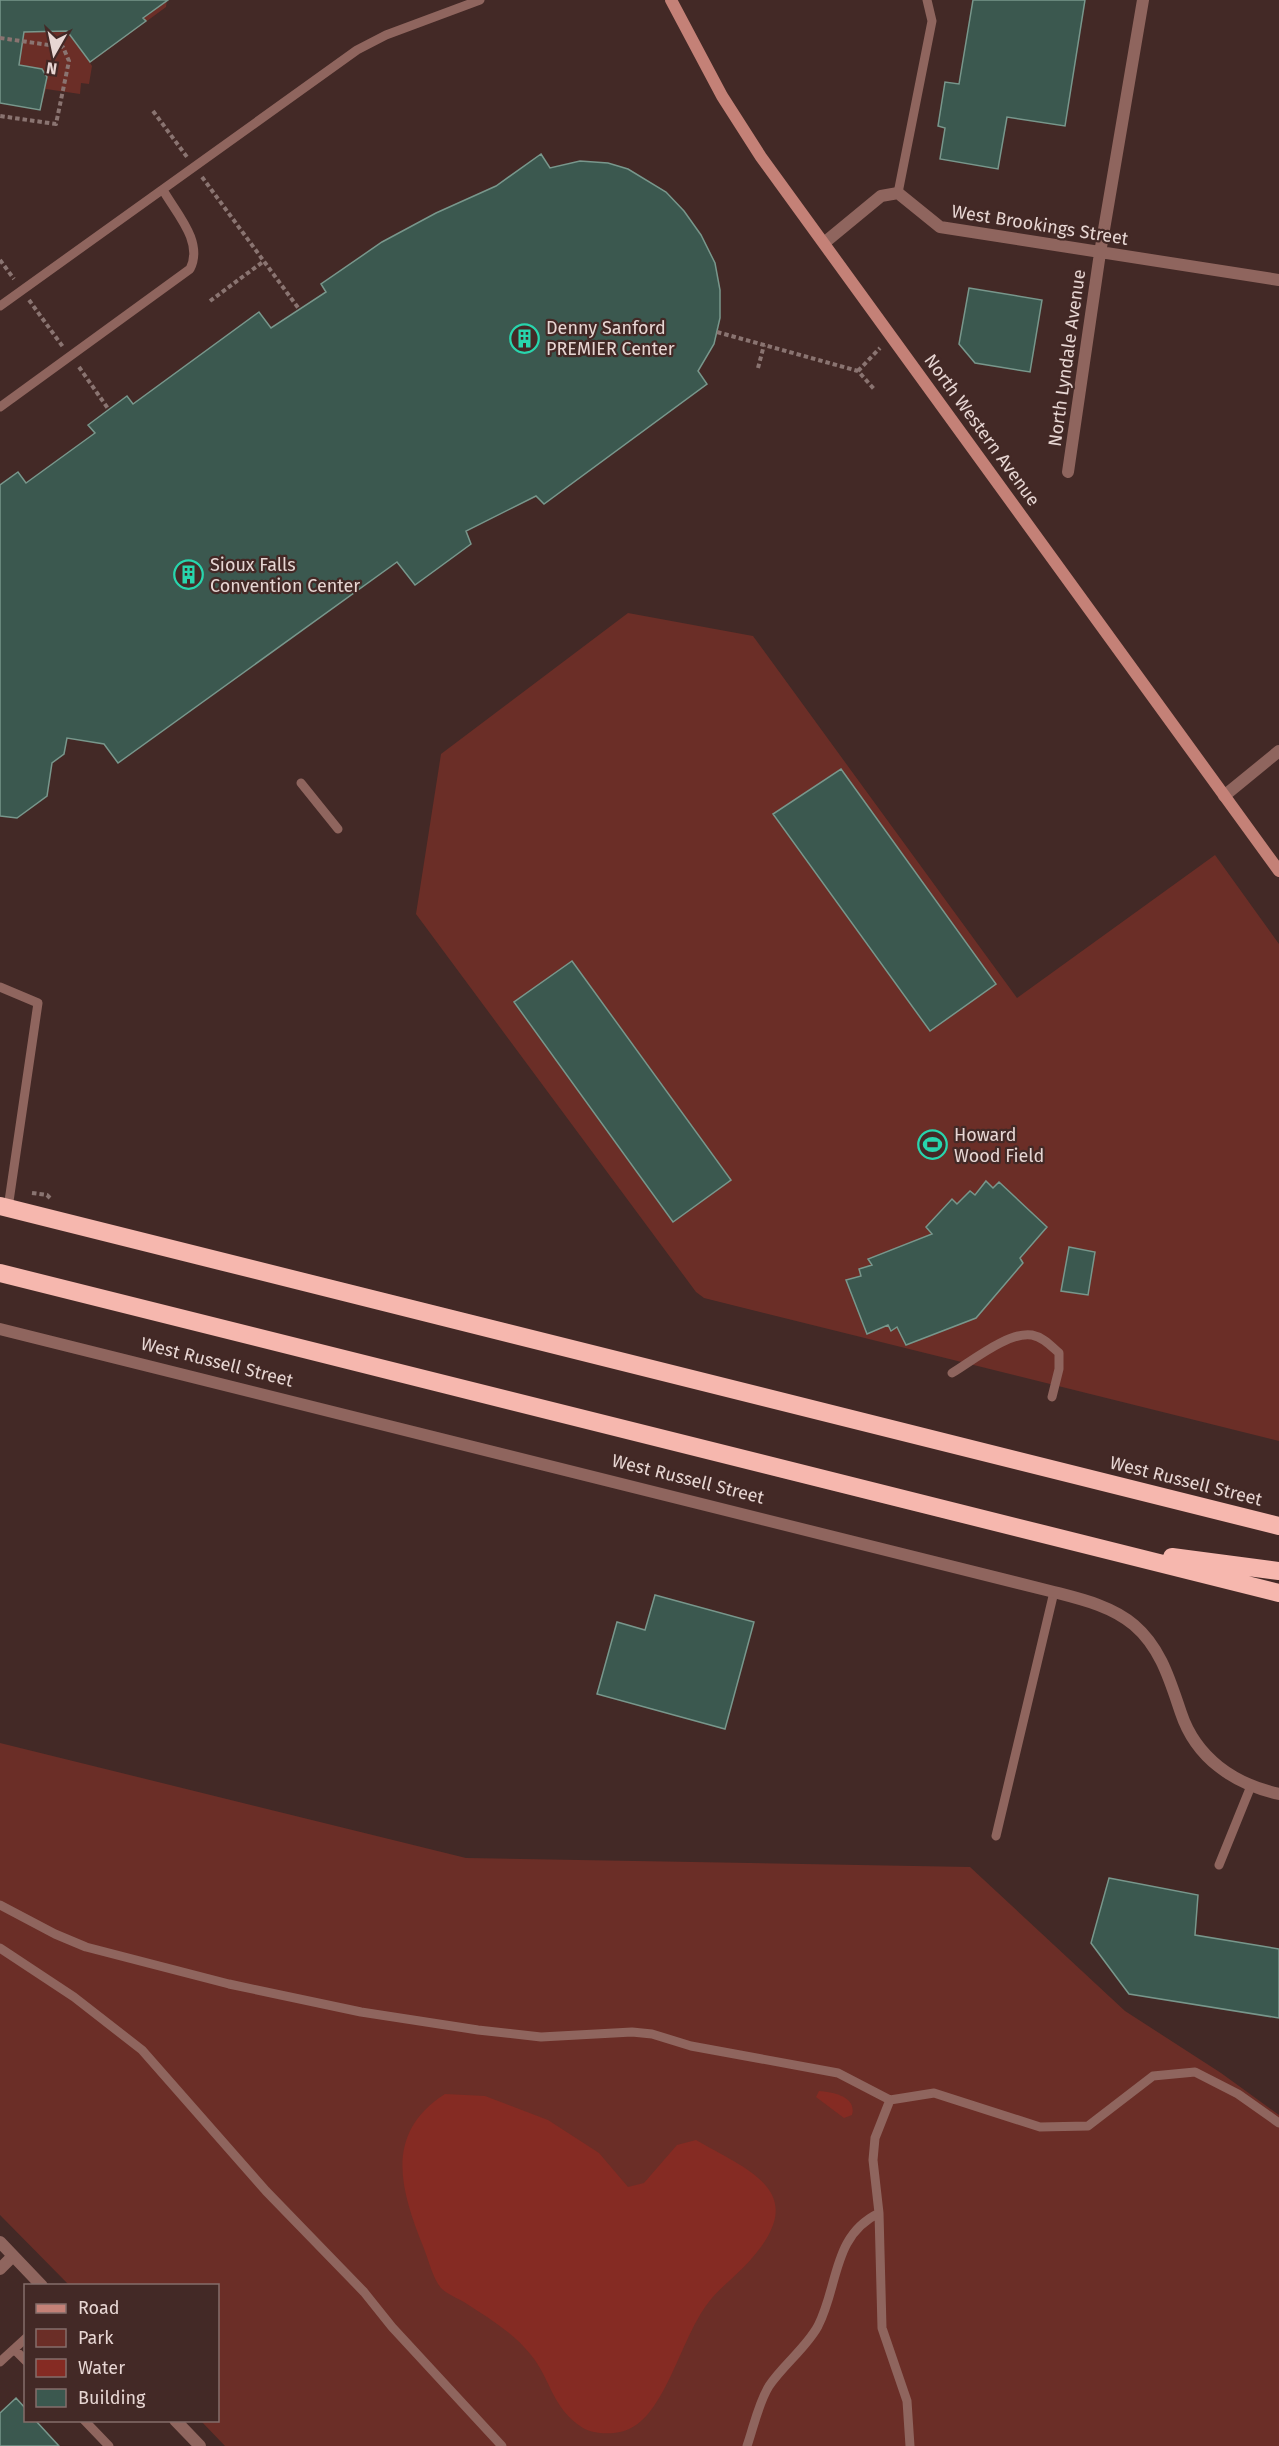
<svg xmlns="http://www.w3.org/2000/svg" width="1279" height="2446" viewBox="0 0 1279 2446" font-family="'Fira Sans',sans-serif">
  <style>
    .green { fill: #6b2e27 }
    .water { fill: #852b23 }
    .building { fill: #3b584f; stroke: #78978c; stroke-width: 1.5 }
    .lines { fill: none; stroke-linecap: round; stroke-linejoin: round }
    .path { stroke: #8a7471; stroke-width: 4; stroke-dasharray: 4.5 3; stroke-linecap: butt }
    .lane { stroke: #8f655e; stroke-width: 9 }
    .street { stroke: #8f655e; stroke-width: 12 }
    .secondary { stroke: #c48177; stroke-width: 12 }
    .highway { stroke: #f6b7ae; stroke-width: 18 }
    .labels { text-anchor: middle; stroke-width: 4.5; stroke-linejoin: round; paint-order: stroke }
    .street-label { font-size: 18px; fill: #e7d6d3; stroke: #432926 }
    .poi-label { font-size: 18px; fill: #e7d6d3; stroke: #432926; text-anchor: start }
  </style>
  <rect width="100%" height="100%" fill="#432926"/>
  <path class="green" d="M0,0H167L166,7L90,63L92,66L89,84L81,83L80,94L46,89L40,110L0,103Z
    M628,613L753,636L1017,998L1215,855L1279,944V1441L704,1298L696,1292L416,914L441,754Z
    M0,1743L466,1858L970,1867L1125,2011L1221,2073L1279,2115V2446H225L201,2421L218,2420V2286L69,2285L0,2215Z"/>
  <path class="water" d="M819,2091C834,2092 857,2097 852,2115L844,2118L816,2097Z
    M445,2094L485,2096L548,2120L599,2153L628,2187L644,2183L677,2145L696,2140C750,2171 810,2192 752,2258C739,2274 720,2287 708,2303C682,2336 666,2411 631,2428C619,2435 595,2435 583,2428C551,2407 552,2381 531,2355C514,2333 487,2317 464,2302C457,2298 447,2294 441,2288C433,2279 428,2258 423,2246C400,2189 384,2133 445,2094Z"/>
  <path class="building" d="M0,0H168L143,18L146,21L90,62L67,31L24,32L19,65L42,69L47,77L40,110L0,103Z
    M973,0H1085L1065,126L1007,117L998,169L940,159L945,128L938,126L945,82L959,84Z
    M541,154L550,168L580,161L608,163L628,169L666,192L684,211L701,235L715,263L720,290V318L714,344L698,371L707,384L544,504L536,496L466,531L471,544L415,585L397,562L118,763L104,744L67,738L64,754L52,763L47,796L17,818L0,816V485L18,472L26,483L95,433L88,425L127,396L133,404L259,312L271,328L326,292L321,284L382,242L436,213L496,186Z
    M969,288L1042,300L1030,372L975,363L959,344Z
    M841,769L996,984L930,1031L773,814Z
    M572,961L731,1180L673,1222L514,1002Z
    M986,1181L993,1188L999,1182L1047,1227L1020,1258L1023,1263L976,1318L906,1345L897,1327L891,1331L888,1325L867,1334L846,1280L861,1276L859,1269L872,1265L868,1259L932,1234L926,1227L952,1199L957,1204L970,1191L975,1195Z
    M1069,1247L1095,1252L1088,1295L1061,1291Z
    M655,1595L754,1622L725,1729L597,1694L617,1622L645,1630Z
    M1109,1878L1198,1895L1195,1935L1279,1949V2018L1129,1994L1091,1943Z
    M16,2398L26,2409V2421H36L59,2446H0V2413Z"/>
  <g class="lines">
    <path class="path" d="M0,38L63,47L69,61L56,124L0,116
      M153,111L187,157
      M202,177L299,309
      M0,260L14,279
      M29,300L63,347
      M210,301L264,261
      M717,332L858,371L874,389
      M79,367L109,410
      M758,368L764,345
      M858,371L880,348
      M32,1193L47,1195L50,1198"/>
    <path class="lane" d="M898,193L932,21L927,0
      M0,306L357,50L386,35L480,0
      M0,407L190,269C204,242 176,213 163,190
      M301,783L338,829
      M0,987L38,1003L8,1208
      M952,1373C972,1361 1009,1331 1032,1335C1043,1337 1051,1346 1059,1353V1369L1052,1397
      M996,1836L1054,1592
      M1219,1865L1251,1786
      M0,1905L55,1934L86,1947L229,1984L361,2012L478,2030L541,2037L632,2032L652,2034L691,2046L838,2073L890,2100
      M0,1948L74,1997L142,2050L266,2191L364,2292L392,2327L502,2446
      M14,2349L26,2338
      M0,2362L14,2349L26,2361
      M84,2420L109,2446
      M747,2446C754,2426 758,2404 769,2386C783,2365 806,2348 818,2326C839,2285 832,2236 879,2213
      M910,2446L907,2401L882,2328L879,2213L873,2160L875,2138L890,2100L934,2093L1040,2127L1088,2126L1153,2076L1195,2072L1238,2094L1279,2123"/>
    <path class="street" d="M824,243L881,196L898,193L940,227L1279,280
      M1068,472L1100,253L1143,0
      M1224,796L1279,751
      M0,1329L1054,1592C1081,1599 1112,1606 1134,1625C1161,1648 1170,1681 1181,1713C1196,1758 1234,1784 1279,1794
      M0,2242L42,2286
      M0,2269L13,2256
      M175,2420L200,2446"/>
    <path class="secondary" d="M671,0L722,96L761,157L1279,871"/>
    <path class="highway" d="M0,1206L1279,1526
      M0,1273L1279,1593
      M1172,1557L1279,1571"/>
  </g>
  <defs>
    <symbol id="building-ring" viewBox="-11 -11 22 22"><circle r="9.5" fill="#432926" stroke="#28d5ad" stroke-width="1.5"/><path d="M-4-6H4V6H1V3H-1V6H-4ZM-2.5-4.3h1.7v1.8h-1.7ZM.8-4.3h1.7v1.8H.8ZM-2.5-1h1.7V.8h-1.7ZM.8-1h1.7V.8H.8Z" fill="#28d5ad"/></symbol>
    <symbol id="stadium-ring" viewBox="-11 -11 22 22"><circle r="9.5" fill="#432926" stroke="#28d5ad" stroke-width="1.5"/><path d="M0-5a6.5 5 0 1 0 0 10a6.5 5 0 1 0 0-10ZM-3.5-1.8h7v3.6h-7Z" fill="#28d5ad"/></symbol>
  </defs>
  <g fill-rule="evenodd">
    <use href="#building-ring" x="508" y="322" width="33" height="33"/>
    <use href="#building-ring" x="172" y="558" width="33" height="33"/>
    <use href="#stadium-ring" x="916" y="1128" width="33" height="33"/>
  </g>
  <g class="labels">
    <g class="street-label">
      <text transform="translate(1040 225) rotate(9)" y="6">West Brookings Street</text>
      <text transform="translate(1067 358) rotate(-82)" y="6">North Lyndale Avenue</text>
      <text transform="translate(982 430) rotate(54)" y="6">North Western Avenue</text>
      <text transform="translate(217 1362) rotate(14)" y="6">West Russell Street</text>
      <text transform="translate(688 1479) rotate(14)" y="6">West Russell Street</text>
      <text transform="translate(1186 1481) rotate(14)" y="6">West Russell Street</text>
    </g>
    <g class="poi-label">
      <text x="546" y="334">Denny Sanford<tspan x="546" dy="21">PREMIER Center</tspan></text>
      <text x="210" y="571">Sioux Falls<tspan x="210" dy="21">Convention Center</tspan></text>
      <text x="954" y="1141">Howard<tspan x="954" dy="21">Wood Field</tspan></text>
    </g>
  </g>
  <rect x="24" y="2284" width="195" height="138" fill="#432926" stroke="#856e6b" stroke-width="1.5"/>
  <rect x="36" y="2304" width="30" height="9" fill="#c48177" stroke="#856e6b" stroke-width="1.5"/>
  <text x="78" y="2314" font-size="18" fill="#e7d6d3">Road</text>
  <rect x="36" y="2329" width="30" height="18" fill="#6b2e27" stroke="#856e6b" stroke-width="1.5"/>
  <text x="78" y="2344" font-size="18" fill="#e7d6d3">Park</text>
  <rect x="36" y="2359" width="30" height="18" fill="#852b23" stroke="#856e6b" stroke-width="1.5"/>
  <text x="78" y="2374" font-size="18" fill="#e7d6d3">Water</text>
  <rect x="36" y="2389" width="30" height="18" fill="#3b584f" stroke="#856e6b" stroke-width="1.5"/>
  <text x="78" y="2404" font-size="18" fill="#e7d6d3">Building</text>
  <g transform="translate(54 54) rotate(189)" stroke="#432926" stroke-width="4.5" paint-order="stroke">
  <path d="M0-4.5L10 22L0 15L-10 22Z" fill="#e7d6d3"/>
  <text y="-9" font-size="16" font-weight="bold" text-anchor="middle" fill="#e7d6d3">N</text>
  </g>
</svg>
